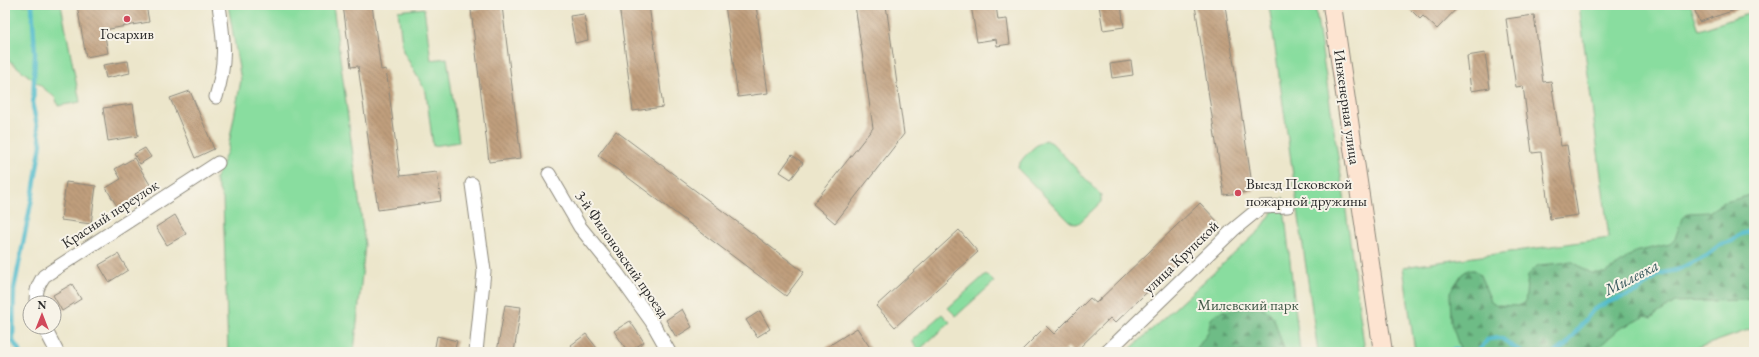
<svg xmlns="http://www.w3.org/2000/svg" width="1759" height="357" viewBox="0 0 1759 357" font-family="'EB Garamond',serif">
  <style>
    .green { fill: #89dd9f; stroke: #5a8465 }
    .forest { fill: url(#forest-firs); stroke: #4c7458 }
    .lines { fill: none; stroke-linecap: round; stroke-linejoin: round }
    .stream { stroke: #51bccc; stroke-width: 4.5 }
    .building { fill: url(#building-back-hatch) }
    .minor-casing { stroke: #8c887b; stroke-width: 15 }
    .secondary-casing { stroke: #8c887b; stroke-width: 20 }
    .minor { stroke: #fff; stroke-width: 13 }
    .secondary { stroke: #fde4d1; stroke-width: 18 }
    .poi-dot { fill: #d1495b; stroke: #f7f3e8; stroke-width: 1.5 }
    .labels { text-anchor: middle; stroke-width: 4; stroke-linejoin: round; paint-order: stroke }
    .poi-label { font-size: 15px; fill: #2b2b2b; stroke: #f7f3e8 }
    .street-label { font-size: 15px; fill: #2b2b2b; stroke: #f7f3e8 }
    .park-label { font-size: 15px; fill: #425848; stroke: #f7f3e8 }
    .water-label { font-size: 16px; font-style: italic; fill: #36565b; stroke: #f7f3e8 }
  </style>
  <defs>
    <pattern id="forest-firs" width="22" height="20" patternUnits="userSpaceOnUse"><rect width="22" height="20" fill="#6ebc86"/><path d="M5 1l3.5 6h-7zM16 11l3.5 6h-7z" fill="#5b996e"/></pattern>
    <pattern id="building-back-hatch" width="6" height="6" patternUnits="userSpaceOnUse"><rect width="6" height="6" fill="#c09f7d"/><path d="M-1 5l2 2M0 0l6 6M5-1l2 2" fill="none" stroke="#9c8267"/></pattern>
  </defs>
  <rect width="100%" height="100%" fill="#f7f3e8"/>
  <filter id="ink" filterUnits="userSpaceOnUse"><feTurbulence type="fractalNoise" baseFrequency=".025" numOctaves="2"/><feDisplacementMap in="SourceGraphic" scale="8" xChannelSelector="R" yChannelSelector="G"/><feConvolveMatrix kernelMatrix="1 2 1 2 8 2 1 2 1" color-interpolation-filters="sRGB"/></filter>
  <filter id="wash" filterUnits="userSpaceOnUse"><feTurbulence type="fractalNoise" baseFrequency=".012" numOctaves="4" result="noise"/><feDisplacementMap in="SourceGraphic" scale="16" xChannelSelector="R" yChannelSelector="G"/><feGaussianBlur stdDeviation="0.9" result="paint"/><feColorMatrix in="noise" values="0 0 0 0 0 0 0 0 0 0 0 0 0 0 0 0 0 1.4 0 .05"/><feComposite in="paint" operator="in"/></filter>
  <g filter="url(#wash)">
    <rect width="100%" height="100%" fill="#ece6cb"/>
    <path class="green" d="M5,5H61L80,102L58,106L56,99L52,95L5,57Z
      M228,5H333L365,245L354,352H228L223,199L215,180L228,149L241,80Z
      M1269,5H1315L1344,196L1365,352H1318Z
      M1579,5H1691L1699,30L1754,12V328L1686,352H1415L1403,267L1609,238Z
      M424,8L431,60L447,58L459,142L433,146L426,92L403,51L398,11Z
      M1046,140L1052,143L1101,195V202L1079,223L1075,224L1069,221L1019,170L1018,167C1020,159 1038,142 1046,140Z
      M1283,197L1300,352H1127L1260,230Z
      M986,274L994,282L956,316L948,308Z
      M942,314L950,322L919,350L911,341Z"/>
    <path class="forest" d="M1754,194V298L1744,300L1675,302L1651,318L1646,316L1619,329L1593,352H1461L1451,322L1450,292L1462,274L1468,270H1475L1480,275L1491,301L1497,305L1518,306L1525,303L1528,275L1538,265L1573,262L1591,273H1606L1635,252L1670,244L1675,239L1682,218L1688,213L1709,212L1722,203Z
      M1258,306L1270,313L1274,319L1285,352H1194L1208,333L1211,319L1216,314L1223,311Z"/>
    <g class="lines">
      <path class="stream" d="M20,352L13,341L14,289L33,193L41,144L33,107L35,53L32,5
        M1446,352L1455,350L1463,352
        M1478,352L1488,339L1501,338L1521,352
        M1555,352L1565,346L1593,310L1608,302L1637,292L1658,274L1677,270L1707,255L1721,244L1732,241L1739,235L1754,230"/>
    </g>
    <g id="blocks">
      <path class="building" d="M77,5H146L149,22L104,30L108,53L86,57Z
        M343,5H372L381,70L386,69L400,176L437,172L441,201L378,210L358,66L351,67Z
        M619,5H649L663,107L633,111Z
        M725,5H756L768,93L738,97Z
        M855,5H886L904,134L835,223L813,204L873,128Z
        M971,5H996L998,20L1007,19L1010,44L997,46L996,39L977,42Z
        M1099,5H1121L1124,27L1103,30Z
        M1195,5H1225L1253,191L1224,195Z
        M1406,5H1460L1437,29L1423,16L1420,19Z
        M1693,5H1743L1744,7L1699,22Z
        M502,6L521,158L489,162L471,10Z
        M584,14L588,40L575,43L570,16Z
        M1534,15L1543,82L1551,81L1561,146L1567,145L1578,215L1550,219L1541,152L1532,153L1523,86L1516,87L1506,19Z
        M1485,53L1490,88L1471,91L1467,56Z
        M128,61L130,73L106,78L103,65Z
        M1131,61L1133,75L1112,78L1110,64Z
        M190,91L214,149L195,158L170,98Z
        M133,104L138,136L108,141L103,108Z
        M616,131L804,272L786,296L598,155Z
        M145,148L151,157L140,164L134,154Z
        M792,155L803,163L791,179L780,172Z
        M134,158L152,188L118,208L106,188L121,179L115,169Z
        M66,182L96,186L91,224L61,220Z
        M1200,203L1219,223L1115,323L1110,318L1075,352L1068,347L1063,352H1020L1046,326L1054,334L1090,298L1096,303Z
        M175,215L186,234L167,245L156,227Z
        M959,230L978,252L895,327L876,306Z
        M118,254L128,270L109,282L99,265Z
        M72,284L81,299L62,311L53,295Z
        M505,305L521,307L514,352H497Z
        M682,309L692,327L676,337L666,320Z
        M760,311L770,329L757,337L746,320Z
        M630,321L644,342L628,352L614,331Z
        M857,328L873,352H819Z
        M586,334L600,352H576L571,345Z
        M437,336L457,341L454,352H434Z"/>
    </g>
  </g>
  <g filter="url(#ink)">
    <use href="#blocks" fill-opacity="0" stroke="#8c887b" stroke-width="1"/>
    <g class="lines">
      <defs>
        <path id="minor" d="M216,97C227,61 224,41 219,5
          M549,174L580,227L617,273L652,322L669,352
          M472,184L484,271L476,352
          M36,303C36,292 37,286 44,276L218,163
          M44,327L57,352
          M1107,352L1233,230L1261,207L1288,206"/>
        <path id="secondary" d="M1332,5L1383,352"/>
      </defs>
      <use href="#minor" class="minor-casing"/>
      <use href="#secondary" class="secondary-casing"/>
      <use href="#minor" class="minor"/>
      <use href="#secondary" class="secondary"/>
    </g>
  </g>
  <g class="poi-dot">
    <circle cx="127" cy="19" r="4"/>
    <circle cx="1238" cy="193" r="4"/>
  </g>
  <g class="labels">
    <g class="poi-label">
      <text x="127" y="39">Госархив</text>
      <text x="1246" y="189" text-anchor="start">Выезд Псковской<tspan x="1246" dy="17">пожарной дружины</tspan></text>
    </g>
    <g class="street-label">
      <text transform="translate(1347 107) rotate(82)" y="5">Инженерная улица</text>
      <text transform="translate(110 214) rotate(-33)" y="5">Красный переулок</text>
      <text transform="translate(622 254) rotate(55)" y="5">3-й Филоновский проезд</text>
      <text transform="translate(1181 257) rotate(-44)" y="5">улица Крупской</text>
    </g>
    <g class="park-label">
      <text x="1248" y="310">Милевский парк</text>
    </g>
    <g class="water-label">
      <text transform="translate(1631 277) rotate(-27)" y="6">Милевка</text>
    </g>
  </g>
  <rect width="1759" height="357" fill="none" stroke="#f7f3e8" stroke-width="20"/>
  <g transform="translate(42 315)"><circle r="19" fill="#f7f3e8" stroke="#a5a39c"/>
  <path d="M0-3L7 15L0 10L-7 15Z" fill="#d1495b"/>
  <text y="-6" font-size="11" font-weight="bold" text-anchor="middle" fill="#2b2b2b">N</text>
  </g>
</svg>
